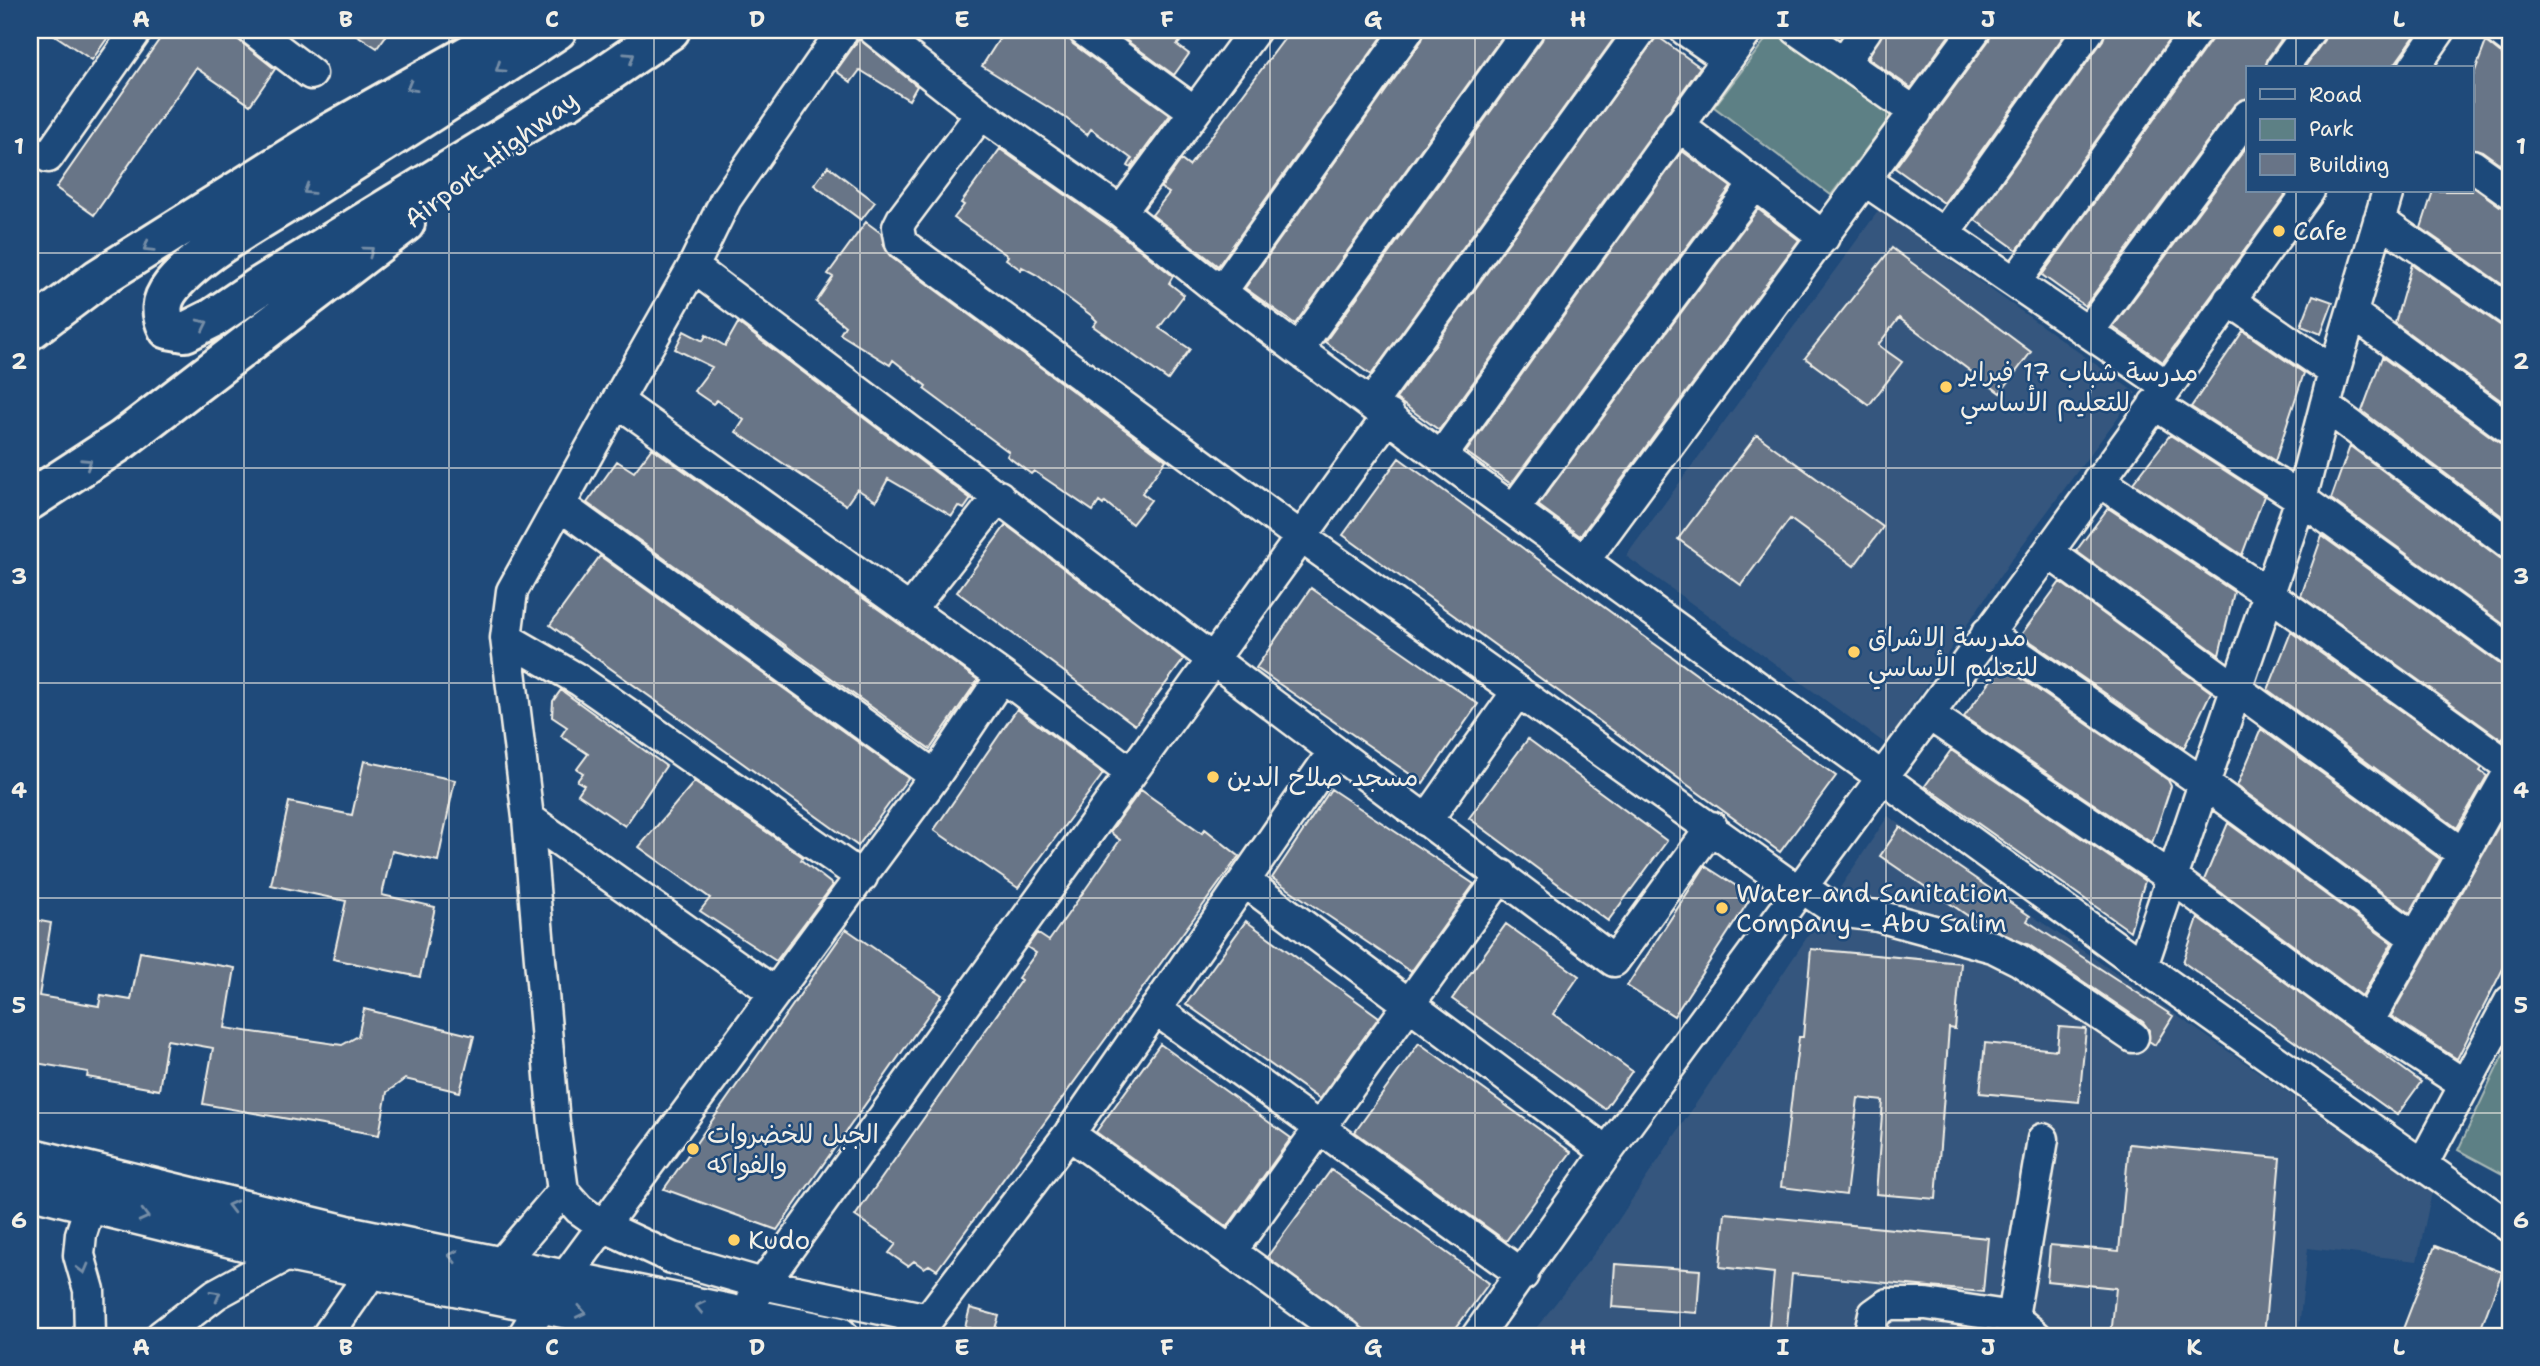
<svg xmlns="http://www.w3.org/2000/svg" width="2540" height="1366" viewBox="0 0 2540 1366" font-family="'Shantell Sans','Playpen Sans Arabic',sans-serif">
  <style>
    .built { fill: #35577e }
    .green { fill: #5d8085; stroke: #a8b8b6; stroke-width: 2 }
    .building { fill: #687487; stroke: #f4f1e8; stroke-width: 2 }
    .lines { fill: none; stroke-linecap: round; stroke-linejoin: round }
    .minor-casing { stroke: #f4f1e8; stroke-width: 35 }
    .major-casing { stroke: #f4f1e8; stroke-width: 42 }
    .highway-casing { stroke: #f4f1e8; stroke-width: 44 }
    .minor { stroke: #1f4a7a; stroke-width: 30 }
    .major { stroke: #1f4a7a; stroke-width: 37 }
    .highway { stroke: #1f4a7a; stroke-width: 38 }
    .oneway { stroke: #748da6 }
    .grid { fill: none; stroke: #f4f1e8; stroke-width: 2; stroke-opacity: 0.55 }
    .poi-dot { fill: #ffd166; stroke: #1f4a7a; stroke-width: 2.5 }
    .labels { text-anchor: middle; stroke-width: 5; stroke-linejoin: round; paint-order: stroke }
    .street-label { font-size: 26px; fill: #f4f1e8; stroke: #1f4a7a }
    .poi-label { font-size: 26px; fill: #f4f1e8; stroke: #1f4a7a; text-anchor: start }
    .neatline { fill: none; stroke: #f4f1e8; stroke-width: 2.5 }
    .grid-label { font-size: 23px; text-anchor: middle; font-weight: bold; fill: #f4f1e8 }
  </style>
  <rect width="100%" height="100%" fill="#1f4a7a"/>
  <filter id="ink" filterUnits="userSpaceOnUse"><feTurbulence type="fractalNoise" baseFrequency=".0143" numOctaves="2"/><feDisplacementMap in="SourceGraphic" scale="14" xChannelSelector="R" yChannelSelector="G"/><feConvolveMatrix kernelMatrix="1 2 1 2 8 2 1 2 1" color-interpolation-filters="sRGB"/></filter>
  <g filter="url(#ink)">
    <path class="built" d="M1879,210L2136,393L2011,560L1886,744L1626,556Z
      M1888,816L2432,1192L2417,1261L2308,1248L2298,1336H1530L1607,1237Z"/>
    <path class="green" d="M1773,30L1891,116L1831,195L1714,107Z
      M2503,1055L2510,1059V1178L2458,1150Z"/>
    <path class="building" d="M47,30H113L92,60Z
      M166,30H226L275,69L250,105L196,68L94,215L56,188Z
      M349,30H390L377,48Z
      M1005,30H1066L1073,44L1170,115L1131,168L1128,166L1132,159L1091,129L1087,135L1067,119L982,66Z
      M1112,30H1164L1180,42L1177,45L1189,54L1174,75Z
      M1291,30H1387L1218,266L1152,215L1169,193L1161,188L1181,160L1189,166Z
      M1425,30H1507L1295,324L1245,288L1422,40Z
      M1545,30H1620L1371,375L1325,342L1542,40Z
      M1883,30H1953L1911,88L1868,58Z
      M1992,30H2068L1944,203L1895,168L1989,40Z
      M2106,30H2176L2017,250L1975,220L2103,40Z
      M2214,30H2288L2268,58L2265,68H2248V98L2234,105L2085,306L2042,275L2211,40Z
      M2327,30H2419L2392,68H2304L2324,40Z
      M1657,36L1700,67L1439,430L1396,399Z
      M859,39L917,86L909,100L860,70L851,82L836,71Z
      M2486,42L2500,53L2510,56V171L2482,151L2472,148V79Z
      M2248,145V191H2288L2163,362L2113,327Z
      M1000,149L1110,226L1173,276L1169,283L1184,295L1159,328L1190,349L1168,380L1093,326L1097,321L1092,316L1037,275L1022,267L1021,270L1006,259L1008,256L954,218L964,205L961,203Z
      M1682,151L1731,187L1511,484L1466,452Z
      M828,166L875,202L861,220L814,185Z
      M2472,186L2500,206L2510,209V290L2421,228L2433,191H2472Z
      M1758,209L1799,240L1580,536L1538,505Z
      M866,222L881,233L884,246L891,257L1166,460L1142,493L1151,500L1132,524L1105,502L1103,505L1099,502L1093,511L1034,471L1031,474L1007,456L1009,452L924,389L926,386L893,360L890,365L840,334L845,326L816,302L833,277L828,274Z
      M1892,248L2031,352L2000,393L1899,318L1878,345L1902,362L1869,405L1805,358Z
      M2412,264L2500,325L2510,328V407L2395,323Z
      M2313,295L2333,302L2321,334L2301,326Z
      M738,323L971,499L964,509L958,506L952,516L888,479L876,501L857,489L846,505L736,432L744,420L717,400L713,404L694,391L712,367L675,349L684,331L703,341L706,335L725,346Z
      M2243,331L2304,373L2275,461L2191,407Z
      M2382,357L2500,443L2510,446V522L2362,411Z
      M1757,435L1883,527L1854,566L1790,519L1741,585L1678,539Z
      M2170,435L2264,496L2242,555L2133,483Z
      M2350,446L2500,558L2510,561V629L2331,499Z
      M652,448L978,680L930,749L587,503L617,461L634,472Z
      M1399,458L1836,776L1780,852L1343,535Z
      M2108,508L2234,592L2219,655L2076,551Z
      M1006,525L1184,659L1135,725L957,592Z
      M2322,536L2500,664L2510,667V729L2502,740L2301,596Z
      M600,556L908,778L858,846L550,625Z
      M2060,582L2211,692L2184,748L2021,635Z
      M1311,588L1478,704L1423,783L1256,668Z
      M2291,632L2482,768L2480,771L2487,776L2457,828L2268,690Z
      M2002,665L2168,780L2171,786L2152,843L1964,717Z
      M561,690L666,766L625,826L578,794L584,785L577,781L583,773L577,769L588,754L561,736L567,727L552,717L553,701Z
      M1017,709L1103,774L1018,888L934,830Z
      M2261,729L2440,859L2410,913L2237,786Z
      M1528,739L1667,841L1608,921L1469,818Z
      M1951,750L2145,881L2130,931L1925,786Z
      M364,761L455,780L438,861L392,851L382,895L435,907L420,977L333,959L346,901L271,885L289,802L352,815Z
      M694,782L803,857L801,860L833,885L776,961L700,911L710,898L639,847Z
      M1331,789L1474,884L1411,972L1272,878Z
      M1141,790L1202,833L1205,829L1239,856L937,1270L929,1265L924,1268L914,1261L908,1266L889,1253L896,1244L855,1216L1021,980L1018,978L1036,953L1027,947L1037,933L1049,941L1120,840L1110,832Z
      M2510,806V955L2457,1059L2391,1016Z
      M2228,823L2392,943L2362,996L2204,880Z
      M1900,827L2030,916L2027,921L2173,1016L2155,1045L2149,1041V1030L2143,1022L2029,945L1983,926L1880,856Z
      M1705,866L1752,896L1674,1016L1627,986Z
      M2198,918L2421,1082L2397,1115L2183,962Z
      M30,919L51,923L39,996L99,1006L101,995L131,1000L140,952L235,968L225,1028L342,1045L358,1036L364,1009L474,1036L460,1092L405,1079L387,1092L379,1135L203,1104L213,1048L167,1040L159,1090L87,1077L88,1072L30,1062Z
      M1246,921L1379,1017L1319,1099L1186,1004Z
      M1506,924L1579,976L1553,1014L1632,1071L1605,1109L1452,999Z
      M846,929L942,995L777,1230L664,1189Z
      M1811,949L1961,963L1955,1029L1949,1028L1936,1199L1876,1194L1883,1101L1858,1098L1846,1195L1781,1187L1799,1037H1803Z
      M2059,1027L2086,1029L2079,1102L1980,1093L1985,1043L2057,1050Z
      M1419,1043L1571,1152L1506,1241L1355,1132Z
      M1160,1044L1291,1138L1227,1227L1096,1132Z
      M2129,1144L2280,1158L2264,1336H2111L2116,1288L2047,1281L2050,1245L2119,1251Z
      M1331,1170L1489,1283L1450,1336H1373L1267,1257Z
      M1725,1213L1988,1238L1983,1292L1792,1274L1786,1336H1768L1774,1273L1720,1267Z
      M2435,1246L2502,1272L2478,1336H2423L2403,1329Z
      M1615,1264L1700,1270L1697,1313L1612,1307Z
      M970,1308L999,1316L993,1335L965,1327Z"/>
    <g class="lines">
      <defs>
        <path id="minor" d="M253,30L311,74
          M843,30L726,199L693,267L617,401L1002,676L1131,773
          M874,30L981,114L1121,212L1221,292L1441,457L2142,966L2510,1227
          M1083,30L1194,111
          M1685,30L1727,59
          M1797,30L1916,113
          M2498,30L2510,39
          M1844,62L1866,30
          M2282,68L2310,30
          M2414,68L2440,30
          M981,114L902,219L898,227L901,243L1301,537L1798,891
          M1678,125L1824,237
          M48,157L137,30
          M2472,165L2510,192
          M1866,181L2167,386
          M1121,212L1255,30
          M2379,220L2510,311
          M1944,234L2089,30
          M693,267L1334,751L1069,1134L928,1319L909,1336
          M2015,282L2197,30
          M1221,292L1408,30
          M2229,300L2334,372
          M2352,313L2510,429
          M2088,332L2248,115
          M1298,349L1528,30
          M617,401L512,591L506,638L528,818L554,1123L563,1191L579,1209L603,1226L672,1258L763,1284L928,1319
          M1371,404L1641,30
          M2154,404L2301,499L2510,650
          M2325,406L2510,544
          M1441,457L1748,30
          M2098,480L2269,594L2510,767
          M561,506L935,776
          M1514,509L1755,184
          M2048,552L2463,854
          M1585,559L1975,30
          M910,610L999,496
          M1987,633L2203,783L2415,938
          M506,638L579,680L862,877
          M1928,714L2171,877L2368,1022L2465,1085
          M1334,751L1614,961L1712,827
          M528,818L775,993
          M1426,821L1518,691
          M1244,881L1607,1152
          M1801,887L1837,911L1878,916L1993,947L2019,960L2133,1037
          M2142,966L2301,499L2334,372L2388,191
          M1155,1009L1523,1275
          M2368,1022L2510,771
          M1069,1134L1347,1336
          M2422,1165L2510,1001
          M1232,1250L1502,875
          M499,1266L563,1191
          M564,1279L935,776L1002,676
          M753,1298L1389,415
          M2013,1317L2043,1139
          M90,1336L89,1290L79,1255L81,1234L91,1203
          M161,1336L216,1294L291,1253
          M327,1336L373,1270
          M523,1336L543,1304
          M1477,1336L1607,1152L2048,552L2309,191
          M1869,1336L1874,1314L1888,1304H1926L2013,1317L2036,1336"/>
        <path id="major" d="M30,1157L345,1234L839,1336
          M30,1189L291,1253L698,1336"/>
        <path id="highway" d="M557,30C473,86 387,140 302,194C263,218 200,252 172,286C160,301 160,313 168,329L185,332L213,318L259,287L587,86
          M568,100L670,30
          M30,330L99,278L328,134L513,30
          M30,500L122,440L405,223"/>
      </defs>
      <use href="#minor" class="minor-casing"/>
      <use href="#major" class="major-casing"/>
      <use href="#highway" class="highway-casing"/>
      <use href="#minor" class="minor"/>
      <use href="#major" class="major"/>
      <use href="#highway" class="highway"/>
    </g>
    <defs><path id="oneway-chevron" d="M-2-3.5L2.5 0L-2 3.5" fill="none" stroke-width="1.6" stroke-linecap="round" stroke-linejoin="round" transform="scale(1.75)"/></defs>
    <g class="oneway">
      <use href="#oneway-chevron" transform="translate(630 57) rotate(-34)"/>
      <use href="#oneway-chevron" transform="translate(500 68) rotate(146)"/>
      <use href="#oneway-chevron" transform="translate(411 87) rotate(151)"/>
      <use href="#oneway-chevron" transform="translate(308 190) rotate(148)"/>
      <use href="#oneway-chevron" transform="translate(148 247) rotate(148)"/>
      <use href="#oneway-chevron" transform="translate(369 251) rotate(-37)"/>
      <use href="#oneway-chevron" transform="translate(203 324) rotate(-26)"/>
      <use href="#oneway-chevron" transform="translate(87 463) rotate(-33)"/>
      <use href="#oneway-chevron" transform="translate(232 1206) rotate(-166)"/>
      <use href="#oneway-chevron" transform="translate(144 1216) rotate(14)"/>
      <use href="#oneway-chevron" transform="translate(453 1256) rotate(-168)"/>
      <use href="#oneway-chevron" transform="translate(83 1269) rotate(75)"/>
      <use href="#oneway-chevron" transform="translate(216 1295) rotate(-30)"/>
      <use href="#oneway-chevron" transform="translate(700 1307) rotate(-168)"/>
      <use href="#oneway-chevron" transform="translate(581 1312) rotate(12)"/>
    </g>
  </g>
  <path class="grid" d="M244,30V1336M449,30V1336M654,30V1336M860,30V1336M1065,30V1336M1270,30V1336M1475,30V1336M1680,30V1336M1886,30V1336M2091,30V1336M2296,30V68M2296,191V1336M30,253H2510M30,468H2510M30,683H2510M30,898H2510M30,1113H2510"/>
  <g class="poi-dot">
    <circle cx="2279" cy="231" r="7"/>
    <circle cx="1946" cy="387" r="7"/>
    <circle cx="1854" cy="652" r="7"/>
    <circle cx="1213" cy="777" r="7"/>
    <circle cx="1722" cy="908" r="7"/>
    <circle cx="693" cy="1149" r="7"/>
    <circle cx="734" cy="1240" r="7"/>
  </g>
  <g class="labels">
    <g class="street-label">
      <text transform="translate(491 159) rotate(-37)" y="9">Airport Highway</text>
    </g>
    <g class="poi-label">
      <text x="2293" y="240">Cafe</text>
      <text x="1960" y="381">مدرسة شباب 17 فبراير<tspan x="1960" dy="30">للتعليم الأساسي</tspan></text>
      <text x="1868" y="646">مدرسة الاشراق<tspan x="1868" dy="30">للتعليم الأساسي</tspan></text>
      <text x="1227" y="786">مسجد صلاح الدين</text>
      <text x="1736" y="902">Water and Sanitation<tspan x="1736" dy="30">Company - Abu Salim</tspan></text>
      <text x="707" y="1143">الجبل للخضروات<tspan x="707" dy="30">والفواكه</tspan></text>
      <text x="748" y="1249">Kudo</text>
    </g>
  </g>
  <rect width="2540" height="1366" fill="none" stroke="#1f4a7a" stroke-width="77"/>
  <rect x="2246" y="66" width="228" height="126" fill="#1f4a7a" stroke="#748da6" stroke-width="2"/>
  <rect x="2260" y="89" width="35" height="10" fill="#1f4a7a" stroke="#748da6" stroke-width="2"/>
  <text x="2309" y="102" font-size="21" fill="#f4f1e8">Road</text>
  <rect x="2260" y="119" width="35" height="21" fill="#5d8085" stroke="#748da6" stroke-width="2"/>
  <text x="2309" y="136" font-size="21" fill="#f4f1e8">Park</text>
  <rect x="2260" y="154" width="35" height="21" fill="#687487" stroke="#748da6" stroke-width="2"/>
  <text x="2309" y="172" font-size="21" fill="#f4f1e8">Building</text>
  <rect x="38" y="38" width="2464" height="1290" class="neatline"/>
  <g class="grid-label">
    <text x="141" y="27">A</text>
    <text x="346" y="27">B</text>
    <text x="552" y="27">C</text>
    <text x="757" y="27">D</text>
    <text x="962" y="27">E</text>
    <text x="1167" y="27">F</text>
    <text x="1373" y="27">G</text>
    <text x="1578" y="27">H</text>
    <text x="1783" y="27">I</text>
    <text x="1988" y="27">J</text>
    <text x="2194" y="27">K</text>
    <text x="2399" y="27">L</text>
    <text x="19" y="154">1</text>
    <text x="2521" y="154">1</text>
    <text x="19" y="369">2</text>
    <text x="2521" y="369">2</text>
    <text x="19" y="584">3</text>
    <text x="2521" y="584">3</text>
    <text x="19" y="798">4</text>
    <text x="2521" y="798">4</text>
    <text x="19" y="1013">5</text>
    <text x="2521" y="1013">5</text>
    <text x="19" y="1228">6</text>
    <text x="2521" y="1228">6</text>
    <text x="141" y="1355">A</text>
    <text x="346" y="1355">B</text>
    <text x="552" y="1355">C</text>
    <text x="757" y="1355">D</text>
    <text x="962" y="1355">E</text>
    <text x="1167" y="1355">F</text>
    <text x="1373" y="1355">G</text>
    <text x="1578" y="1355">H</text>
    <text x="1783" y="1355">I</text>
    <text x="1988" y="1355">J</text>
    <text x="2194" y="1355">K</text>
    <text x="2399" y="1355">L</text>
  </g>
</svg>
